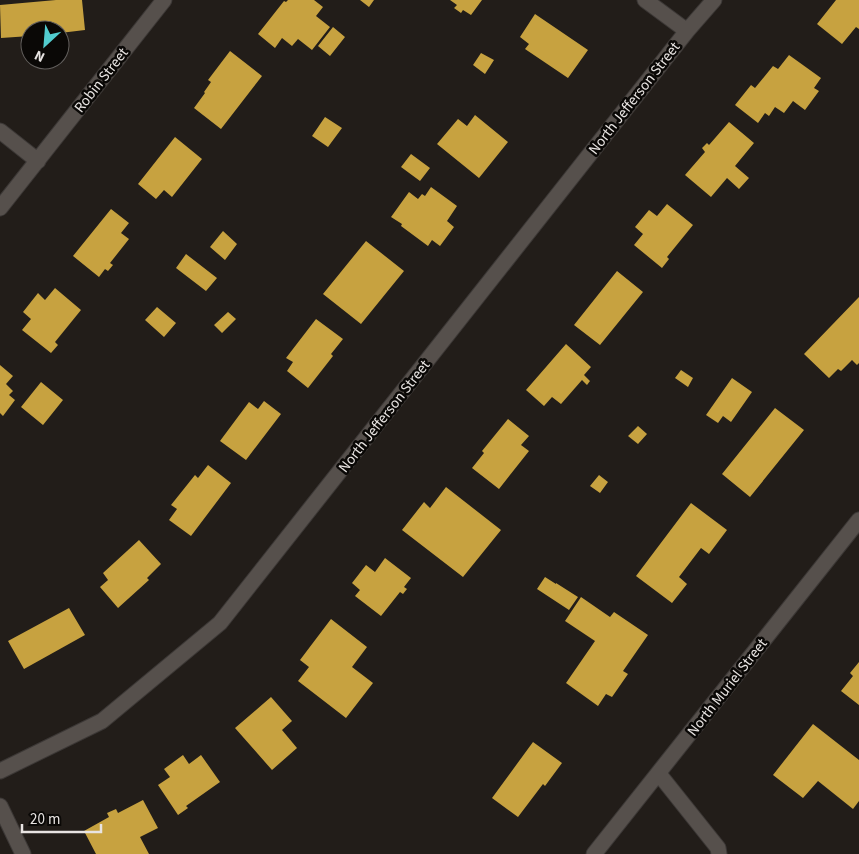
<svg xmlns="http://www.w3.org/2000/svg" width="859" height="854" viewBox="0 0 859 854" font-family="'Source Sans 3',sans-serif">
  <style>
    .building { fill: #c7a240 }
    .lines { fill: none; stroke-linecap: round; stroke-linejoin: round }
    .street-casing { stroke: #3c3836; stroke-width: 17 }
    .street { stroke: #56504c; stroke-width: 15 }
    .labels { text-anchor: middle; stroke-width: 5; stroke-linejoin: round; paint-order: stroke }
    .street-label { font-size: 15px; fill: #e8e4e2; stroke: #0a0806 }
  </style>
  <rect width="100%" height="100%" fill="#221d19"/>
  <path class="building" d="M56,0H82L85,30L60,33V30H30V36L1,38L0,5Z
    M288,0H314L323,7L316,16L330,27L312,50L298,39L292,46L282,38L275,48L258,34L284,1L286,2Z
    M360,0H374L369,7Z
    M450,0H482L471,15L463,10L461,13L454,8L457,5Z
    M836,0H859V29L856,27L842,44L817,24Z
    M535,14L588,50L568,78L525,49L529,44L520,37Z
    M333,27L345,37L330,56L318,46Z
    M230,51L262,76L221,129L194,108L205,93L204,92L211,82L208,80Z
    M481,53L494,60L485,74L473,65Z
    M789,55L821,78L814,88L819,91L805,110L793,101L784,113L775,107L769,116L765,113L758,123L735,105L751,85L755,88L773,66L778,69Z
    M475,115L508,142L479,178L437,144L458,119L467,126Z
    M325,117L342,128L328,147L312,136Z
    M729,122L754,143L735,166L749,178L739,189L727,178L711,197L685,175L705,152L702,148L707,143L709,145Z
    M175,137L202,159L172,197L164,190L156,199L138,184Z
    M411,154L430,168L420,181L401,167Z
    M431,187L457,206L447,221L454,227L440,246L432,240L428,246L401,226L402,224L391,217L409,192L418,199L422,194L425,196Z
    M667,204L693,225L667,257L669,259L662,268L634,245L643,234L635,227L649,210L657,216Z
    M111,209L129,223L121,233L129,239L110,263L113,265L108,271L105,269L99,277L73,256Z
    M223,231L237,244L225,260L210,247Z
    M366,241L404,271L361,324L323,294Z
    M186,254L217,278L206,291L176,268Z
    M617,271L643,292L600,345L574,325Z
    M55,288L81,310L55,342L58,345L51,353L22,330L31,319L23,312L38,293L45,300Z
    M859,297V363L857,365L852,360L841,371L838,369L829,378L804,354Z
    M157,307L176,323L164,337L145,320Z
    M228,312L236,319L222,333L214,325Z
    M316,319L343,339L331,354L333,356L308,388L287,371L293,362L286,358Z
    M566,344L591,367L584,375L590,381L587,385L582,380L561,404L552,397L544,406L526,390Z
    M0,365L13,376L6,384L13,391L9,395L15,400L3,416L0,413Z
    M681,370L693,378L688,387L675,378Z
    M732,378L752,392L731,422L723,416L718,423L706,415Z
    M41,382L63,400L43,425L21,407Z
    M264,401L281,414L246,460L220,441L249,402L258,409Z
    M775,408L804,430L750,497L722,474Z
    M508,419L529,436L521,445L529,451L499,489L472,468L484,453L482,451Z
    M638,426L647,434L638,444L628,436Z
    M208,465L231,483L191,536L169,520L177,509L171,505L195,475L198,478Z
    M599,475L608,482L600,493L590,486Z
    M446,487L501,530L463,577L402,530L424,502L430,508Z
    M691,503L727,530L709,554L701,548L679,577L687,584L672,603L636,576Z
    M139,540L161,564L147,578L149,580L118,608L100,587L108,580L103,573Z
    M385,558L411,578L404,587L407,589L403,594L400,592L381,616L355,596L360,590L352,583L366,565L375,572Z
    M545,577L556,584V583L578,597L569,610L537,589Z
    M581,597L610,617L614,612L648,635L623,671L628,674L612,697L606,694L598,706L566,683L595,641L565,621Z
    M69,608L85,635L24,669L8,641Z
    M331,619L367,647L352,667L373,683L346,718L298,681L309,667L300,660Z
    M859,662V705L841,691L853,676L850,673Z
    M271,697L292,721L282,730L297,748L272,770L235,728Z
    M813,724L859,760V801L853,809L818,781L803,798L773,775Z
    M533,742L562,763L545,786L543,784L518,817L492,798Z
    M183,755L189,764L201,755L220,782L186,806L188,808L178,815L158,785L170,777L164,769Z
    M143,800L158,828L140,837L149,854H96L84,831L109,817L107,813L116,809L118,813Z"/>
  <g class="lines">
    <defs>
      <path id="street" d="M645,0L687,31
        M0,131L38,161
        M0,208L164,0
        M0,771L102,721L220,623L687,31L714,0
        M659,774L718,848L719,854
        M0,806L23,854
        M594,854L859,520"/>
    </defs>
    <use href="#street" class="street-casing"/>
    <use href="#street" class="street"/>
  </g>
  <g class="labels">
    <g class="street-label">
      <text transform="translate(101 80) rotate(-52)" y="5">Robin Street</text>
      <text transform="translate(634 98) rotate(-52)" y="5">North Jefferson Street</text>
      <text transform="translate(384 416) rotate(-52)" y="5">North Jefferson Street</text>
      <text transform="translate(727 687) rotate(-52)" y="5">North Muriel Street</text>
    </g>
  </g>
  <g transform="translate(45 45) rotate(206)"><circle r="24" fill="#0a0806" stroke="#63605e"/>
  <path d="M0-4L9 19L0 12L-9 19Z" fill="#52cdcf"/>
  <text y="-8" font-size="14" font-weight="bold" text-anchor="middle" fill="#e8e4e2">N</text>
  </g>
  <path d="M22 824v8h79v-8" fill="none" stroke="#e8e4e2" stroke-width="2.5"/>
  <text x="30" y="824" font-size="15" fill="#e8e4e2" stroke="#0a0806" stroke-width="4" paint-order="stroke">20 m</text>
</svg>
